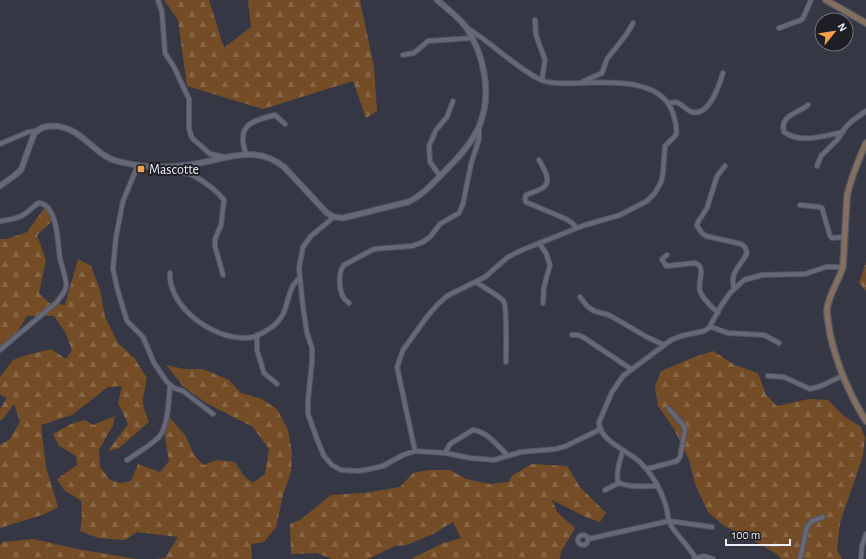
<svg xmlns="http://www.w3.org/2000/svg" width="866" height="559" viewBox="0 0 866 559" font-family="'Alegreya Sans',sans-serif">
  <style>
    .forest { fill: url(#forest-firs) }
    .lines { fill: none; stroke-linecap: round; stroke-linejoin: round }
    .minor-casing { stroke: #535460; stroke-width: 6 }
    .tertiary-casing { stroke: #535460; stroke-width: 7 }
    .secondary-casing { stroke: #535460; stroke-width: 8 }
    .minor { stroke: #666878; stroke-width: 4 }
    .tertiary { stroke: #666878; stroke-width: 5 }
    .secondary { stroke: #836e60; stroke-width: 5.5 }
    .poi-dot { fill: #f8a14a; stroke: #1e1f25; stroke-width: 1.5 }
    .labels { text-anchor: middle; stroke-width: 4; stroke-linejoin: round; paint-order: stroke }
    .poi-label { font-size: 14px; fill: #ecedf6; stroke: #1e1f25; text-anchor: start }
  </style>
  <defs>
    <pattern id="forest-firs" width="22" height="20" patternUnits="userSpaceOnUse"><rect width="22" height="20" fill="#744d27"/><path d="M5 1l3.5 6h-7zM16 11l3.5 6h-7z" fill="#886747"/></pattern>
  </defs>
  <rect width="100%" height="100%" fill="#353744"/>
  <path class="forest" d="M164,0H209L224,48L251,27L248,0H360L374,67L377,111L366,118L353,81L263,109L187,86L178,20Z
    M45,207L53,220L37,235L46,260L39,293L49,303L65,305L78,259L91,266L100,290L105,317L118,343L135,359L147,378C143,399 140,402 149,422L119,448L108,451L128,424L118,403L122,386L108,387L72,415L41,425L46,467L58,507L45,514L0,528V445L9,440L20,422L14,404L2,420H0V409L7,398L0,394V377L13,360L27,355L51,349L66,359L72,350L65,332L54,316H27L18,331L0,348V239H7L27,232Z
    M866,262V291L859,283Z
    M713,351L735,365L758,373L766,395L777,406L809,399L828,400L845,417L860,426L865,437L863,456L840,523L837,550L842,559H781L778,555L746,536L724,526L708,512L695,484L689,460L674,429L658,406L655,386L661,371L692,358Z
    M166,365L184,369H203L229,380L241,393L262,399L277,409L288,430L292,453L291,472L283,495L276,527L264,542L251,544L252,559H156L165,558L178,537L137,532L125,540L98,538L80,531L82,519L81,501L64,490L57,479L77,465L76,456L59,446L53,434L71,424L85,420L93,425L115,416L113,425L99,450L100,467L110,480L121,483L131,481L138,464L160,472L169,461L164,432L168,416L185,435L194,455L203,465L217,460L235,462L244,476L253,483L265,474L269,449L253,427L206,403L184,387Z
    M532,464L567,466L580,487L606,513L600,522L588,518L552,500L557,512L575,528L561,552L560,559H411L441,544L461,538L453,522L433,534L407,545L395,546L368,559H332L317,553L291,554L290,524L300,520L331,495L364,493L400,487L413,473L429,470H450L466,479L490,484L508,482L513,475Z
    M33,539L82,550L138,559H0V545L3,542Z"/>
  <g class="lines">
    <defs>
      <path id="minor" d="M158,0L162,12L165,53L174,67L189,99V129L192,138L210,154L225,157
        M535,20L536,35L545,60L542,80
        M779,28L801,20L803,18L811,0
        M403,55L414,53L428,41L472,38
        M584,81L602,73L607,59L626,35L633,23
        M668,103L676,102C682,104 686,110 692,112C709,117 719,86 723,73
        M808,105C799,113 779,115 784,132C801,144 824,136 843,132
        M0,144L28,132L36,131
        M246,154C236,126 250,121 275,115L285,124
        M539,160C543,167 552,180 544,187C539,191 532,192 526,195L525,199L526,202L566,219L572,223L577,228
        M138,165L123,201L116,237L113,268L117,288L127,321L143,337L154,363L167,382L174,388L183,391L192,398L213,414
        M168,166C177,177 184,170 194,176C205,182 216,190 224,200L221,225L215,239V246L223,275
        M725,166L717,176L707,208L698,222L697,226L702,233L706,236L741,244L745,247L747,253C741,266 729,273 734,288
        M817,166L821,156L837,140L845,128L852,121L866,111
        M440,176L430,162L429,146L436,130L447,117L453,101
        M800,205L819,207L822,208L830,236L832,238L845,237
        M334,217L311,236L303,247L299,268L303,307L307,333L312,348V362L308,400V414L317,439L324,456L332,465L341,470L359,471L370,469L383,466L403,455L415,451L445,453L470,458L494,460L521,452L556,449L566,446L601,429
        M0,221C22,218 22,217 38,203C58,203 58,246 60,259C62,266 67,281 66,286C66,292 60,297 57,302L0,350
        M539,243L546,253L550,265L544,287L543,303
        M667,255L662,259L666,266L695,263C707,267 697,282 700,291C703,300 712,307 718,313
        M170,273C168,309 219,344 253,337C259,336 266,331 272,327C287,315 285,305 291,290C292,285 297,281 300,277
        M476,282C482,287 501,296 504,302C507,307 506,352 506,362
        M580,297L587,306L594,311L609,315L647,337L664,345
        M349,303C346,301 344,299 342,295C339,287 338,272 344,265L374,249L412,246L423,242L430,237L440,224L459,213L463,204L471,164L479,139V126
        M711,327L728,333L764,335L779,343
        M257,335V350L264,373L277,384
        M572,335H578L583,337L631,369
        M768,376L784,377L810,389L821,386L842,376
        M623,450C621,457 615,474 618,481C621,488 650,486 658,486
        M415,451L397,367L403,350L426,318L438,304L447,296L485,277L508,257L522,250L585,225L620,215L647,201L655,193L661,182L663,173L665,146L676,135C677,129 676,123 674,117C665,78 612,82 580,83C568,83 553,85 541,80C514,67 493,43 467,28
        M445,453L450,444L473,430C488,432 498,446 508,456
        M127,460C137,453 150,446 159,437C168,427 169,399 170,385
        M647,469L677,461L680,457L685,429L683,425L669,409
        M605,490L619,483
        M578 540a5 5 0 1 1 10 0a5 5 0 1 1-10 0Z
        M588,539L669,521L712,527
        M694,559L704,556L713,559
        M696,559C690,547 679,538 672,527C667,520 668,513 666,506C661,489 652,474 640,462C628,451 598,440 599,422L612,392L623,376L671,340L681,336L704,331L709,328L721,306L730,293L744,280L762,275L805,274L826,267H843
        M800,559L807,527L812,521L823,517
        M861,559L862,546L866,534"/>
      <path id="tertiary" d="M0,186L14,176L21,170L34,134C39,128 44,126 52,126C76,125 88,146 107,157C115,162 126,163 136,165C154,168 176,167 194,164C226,159 256,144 284,167L327,213L334,217L343,218L408,202C423,195 435,181 446,170C459,157 473,142 480,124C492,93 484,54 466,27C458,17 447,8 437,0"/>
      <path id="secondary" d="M826,0L866,23
        M866,143C858,161 851,177 847,196L843,267C839,280 828,296 827,310C827,318 829,326 830,334C837,365 849,394 866,421"/>
    </defs>
    <use href="#minor" class="minor-casing"/>
    <use href="#tertiary" class="tertiary-casing"/>
    <use href="#secondary" class="secondary-casing"/>
    <use href="#minor" class="minor"/>
    <use href="#tertiary" class="tertiary"/>
    <use href="#secondary" class="secondary"/>
  </g>
  <rect class="poi-dot" x="137" y="165" width="8" height="8" rx="2"/>
  <g class="labels">
    <g class="poi-label">
      <text x="149" y="174">Mascotte</text>
    </g>
  </g>
  <g transform="translate(834 32) rotate(60)"><circle r="19" fill="#1e1f25" stroke="#707179"/>
  <path d="M0-3L7 15L0 10L-7 15Z" fill="#f8a14a"/>
  <text y="-6" font-size="11" font-weight="bold" text-anchor="middle" fill="#ecedf6">N</text>
  </g>
  <path d="M726 539v6h64v-6" fill="none" stroke="#ecedf6" stroke-width="2"/>
  <text x="732" y="539" font-size="12" fill="#ecedf6" stroke="#1e1f25" stroke-width="3" paint-order="stroke">100 m</text>
</svg>
